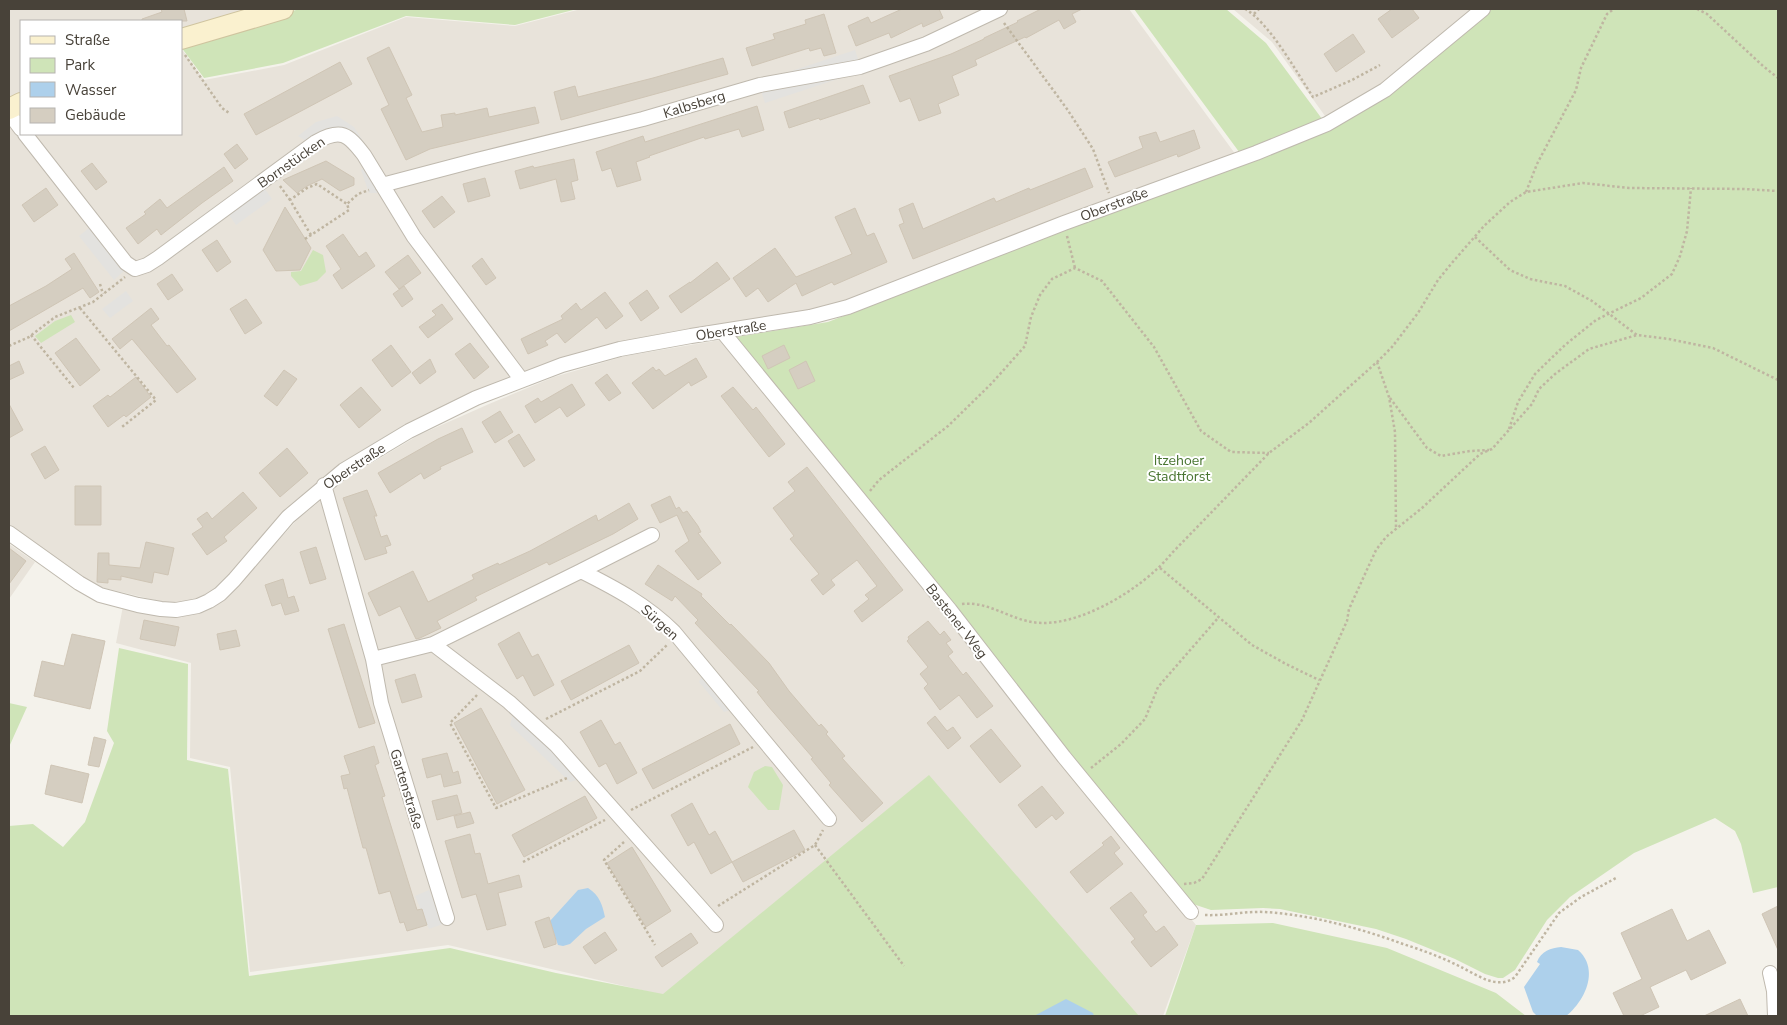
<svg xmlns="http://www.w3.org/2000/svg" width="1787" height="1025" viewBox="0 0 1787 1025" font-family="'Nunito Sans',sans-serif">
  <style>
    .residential { fill: #e8e3da }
    .green { fill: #cfe4b8 }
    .parking { fill: #e3e2df }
    .water { fill: #add0eb }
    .building { fill: #d5cec1; stroke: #cfc5b5 }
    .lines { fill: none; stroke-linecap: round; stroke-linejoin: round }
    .street-casing { stroke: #bfb9ae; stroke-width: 16 }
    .secondary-casing { stroke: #cfc49f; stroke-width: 22 }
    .path { stroke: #bfb5a1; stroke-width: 2.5; stroke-dasharray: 2.5 2.5; stroke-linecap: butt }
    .street { stroke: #fff; stroke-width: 14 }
    .secondary { stroke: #faf1cf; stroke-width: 20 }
    .labels { text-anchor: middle; stroke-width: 4; stroke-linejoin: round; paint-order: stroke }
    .street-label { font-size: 14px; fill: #484239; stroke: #fff }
    .park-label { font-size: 14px; fill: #497531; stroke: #fff }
  </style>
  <rect width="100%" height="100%" fill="#f4f2eb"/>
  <path class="residential" d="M9,9H259L181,32V21H21V95L9,102Z
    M581,9H1129L1236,155L847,301L815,309L674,331L607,345L537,367L455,402L379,440L320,485L219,587L193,601L172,604L104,588L84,581L9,529V118L21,111V134H181V48L204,80L284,65L406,17L515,26Z
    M1233,9H1473L1379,87L1325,116L1272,42Z
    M726,339L1196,925L1163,1016H1138L929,776L663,995L448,945L250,972L230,767L190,758L191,663L116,643L123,606L157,614L191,615L227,597L297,520L350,476L419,435L489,404L554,377L625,356Z
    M9,544L35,562L9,599Z"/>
  <path class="green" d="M299,9H577L515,25L406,16L283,63L204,78L181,47Z
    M1134,9H1226L1266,43L1328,127L1388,94L1491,9H1778V887L1753,893L1741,844L1735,831L1715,818L1634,853L1570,897L1547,920L1515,970L1503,978H1498L1485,974L1455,959L1406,939L1376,929L1280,909L1263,908L1211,910L1190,903L1004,670L730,338L828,322L1245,160Z
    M313,250L323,255L326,272L317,281L300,286L291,276V272L301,271Z
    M71,315L75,322L41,343L35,336L55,321Z
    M119,648L188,664L187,760L228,769L249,976L450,948L556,973L663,994L929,775L1139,1016H9V826L33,824L63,847L85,822L114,743L107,731Z
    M9,703L27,707L9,747Z
    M765,766L772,767L783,785L779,810H768L748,787L754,772Z
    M1273,923L1387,948L1496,993L1526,1016H1165L1196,925Z"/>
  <path class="parking" d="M855,50L862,71L765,103L758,82Z
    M337,116L354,127L378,164L373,168L349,136L306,141L298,136L316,122Z
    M367,166L385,193H369L361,170Z
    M265,189L272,199L236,225L229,215Z
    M89,228L124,271L114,280L79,236Z
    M126,291L133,301L110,318L102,309Z
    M704,671L736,709L724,712L699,682Z
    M514,709L583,778L570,782L510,725Z
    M429,890L443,924L429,929L415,896Z"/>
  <path class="water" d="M588,888C600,896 602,904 605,917L586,929L570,944L563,946L558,945L550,921L578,890Z
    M1561,947L1578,950C1600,969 1585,1001 1566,1016H1537L1533,1012L1524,987L1540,964L1537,962C1541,951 1551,948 1561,947Z
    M1066,999L1093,1013L1094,1016H1034Z"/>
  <path class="building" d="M161,9H184L187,21H142V19L162,12Z
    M902,9H939L943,18L923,27L922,23L891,38L889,33L856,46L848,26L868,17L871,23Z
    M1041,9H1082L1072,14L1076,22L1064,29L1059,20L1026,38L1025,37L975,60L977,65L952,76L959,95L938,104L941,113L919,121L910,98L900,102L889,76L951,54L984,39V38L1018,22L1017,21Z
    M1392,9H1412L1419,18L1392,38L1378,19Z
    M824,14L836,53L824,56L821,48L810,51L809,48L752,66L746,48L775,39L773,34L806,24L805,20Z
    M1353,34L1365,52L1336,72L1324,54Z
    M389,47L412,95L406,98L422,132L443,127L441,115L455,113V115L487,108L489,117L535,107L539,123L430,149L406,160L381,109L389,105L367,58Z
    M723,58L728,74L561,120L554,92L575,86L578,97L653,78Z
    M340,62L352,84L256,135L244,114Z
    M863,85L870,103L820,120L819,118L789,128L784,112Z
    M757,106L764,130L742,137L739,129L705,139L704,137L649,156L650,157L636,162L641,180L617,187L611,168L602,171L596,152L643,136L645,142Z
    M1194,130L1200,148L1178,157L1177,154L1115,177L1108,162L1143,148L1139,137L1156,132L1160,142Z
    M237,144L248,159L235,169L224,154Z
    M574,159L578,180L571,182L575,199L561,202L556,179L520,189L515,171L533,166L534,168Z
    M326,161L354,178V185L340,191L322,179L307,186L297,193L283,180Z
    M92,163L107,182L96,190L81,171Z
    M224,167L233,181L202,203L161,235L157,229L138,244L126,228L146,214L144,212L160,199L167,208Z
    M1085,168L1093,187L913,259L899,225L904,223L899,209L913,203L923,229L994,198L996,202L1029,188L1030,190Z
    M485,178L490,196L468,202L463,184Z
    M46,188L58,205L34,222L22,205Z
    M442,196L455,212L434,228L422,211Z
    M285,207L311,248L300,270L276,271L263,250Z
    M855,208L867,236L874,233L887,262L834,285L832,282L802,296L796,283L768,302L758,288L746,297L733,278L775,248L796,277L852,254L835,217Z
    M343,234L359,257L366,252L375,266L342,289L333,275L341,269L326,246Z
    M217,240L231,262L217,272L202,250Z
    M74,253L99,292L90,298L83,288L9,331V306L46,286L72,269L65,259Z
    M408,255L421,273L399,289L385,272Z
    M482,258L496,278L486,285L472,266Z
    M717,262L730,279L681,313L669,296L690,282V283Z
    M172,274L183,290L168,300L157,284Z
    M404,286L413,299L402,307L393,294Z
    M647,290L659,308L641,321L629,303Z
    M605,292L623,316L606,329L597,317L565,343L557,333L545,341L548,345L528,354L521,339L563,319L561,316L576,303L581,310Z
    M246,299L262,323L245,334L230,309Z
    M442,304L453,319L428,338L419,327L436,315L432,311Z
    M151,308L159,319L151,325L167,346L169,345L196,379L177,393L132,339L120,349L112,339Z
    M76,338L100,370L80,386L55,353Z
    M470,343L489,367L474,379L455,354Z
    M391,345L411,372L392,387L372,360Z
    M784,345L790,358L768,369L762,356Z
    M696,358L707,377L691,386L689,382L653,409L632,383L653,367L656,371L659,369L665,376Z
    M430,359L436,372L420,384L412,373Z
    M19,361L24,373L9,380V366Z
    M806,361L815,381L798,389L789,370Z
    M284,370L297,379L277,406L264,396Z
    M607,374L621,393L609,401L595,383Z
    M136,377L151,397L126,417L124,415L108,427L93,406L108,395L110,397Z
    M572,384L585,405L567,417L560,407L535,423L525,406L538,398L541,402Z
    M361,387L381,410L359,428L340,405Z
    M733,387L753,410L756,407L785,444L769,457L721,396Z
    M9,404L23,430L9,438Z
    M500,411L513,432L495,443L482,422Z
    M462,428L473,452L440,467L441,469L424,479L421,473L390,493L378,473L438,439Z
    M519,434L535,460L524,467L508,441Z
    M45,446L59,470L45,479L31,454Z
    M287,448L308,473L280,497L259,473Z
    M807,467L903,590L862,622L854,611L869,599L865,595L877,586L857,560L831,580L835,585L823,595L811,580L819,574L790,539L794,536L773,508L795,491L788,482Z
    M75,486H101V525H75Z
    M367,490L377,516H374L381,537L387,535L391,545L385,547L387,553L365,560L343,498Z
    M243,492L257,508L224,537L227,541L207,555L192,534L203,527L197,519L207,512L212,519Z
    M670,496L676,509L679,507L683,513L687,511L698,526L701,532L698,533L721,563L698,580L675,551L689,541L677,515L660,523L651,505Z
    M629,503L638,519L613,534L549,565L547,562L475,597L477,600L437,621L441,628L420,638L416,639L400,606L379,616L368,593L413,571L428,602L474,579L472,575L498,563L499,565L530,551L596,515L598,521Z
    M146,542L174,548L168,575L154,572L152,583L121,576V580L108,579V583L97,582L98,553H109V565L140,568Z
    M316,547L326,579L310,584L300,552Z
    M9,548L26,561L9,584Z
    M658,565L702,594L701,596L730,625L731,624L769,663L789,691L819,726L821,724L828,732L826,734L845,756L842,758L883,803L862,822L829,785L831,783L811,759L813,758L768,706L757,692L759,691L695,623L698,620L675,596L672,601L645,584Z
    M283,579L288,598L294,596L299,611L285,615L281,603L272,606L265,585Z
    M144,620L179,627L175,646L140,639Z
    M928,621L940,635L944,631L951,640L946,643L953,652L948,656L963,675L966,672L993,706L977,718L959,695L940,710L924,688L928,684L920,674L928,667L907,641L909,639L908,637Z
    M344,624L375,723L359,728L328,629Z
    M236,630L240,646L220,650L217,634Z
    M519,632L532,657L538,654L554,685L534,696L523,675L517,679L498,644Z
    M72,634L105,641L90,709L34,696L42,661L64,666Z
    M629,645L639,663L571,700L561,681Z
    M415,674L422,697L402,703L395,680Z
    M481,708L525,790L497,804L454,723Z
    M935,716L947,731L953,727L961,738L948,749L927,723Z
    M601,720L615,745L620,742L637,773L617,784L606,763L599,767L580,732Z
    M730,724L740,744L653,789L642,769Z
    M991,729L1021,766L1000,783L970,746Z
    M94,737L106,740L99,767L88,765Z
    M374,746L379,763L375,765L385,796L382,797L417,910L422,909L427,925L407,931L404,922L400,923L390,891L379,894L366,848H363L347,788L344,789L341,776L350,774L344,756Z
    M447,753L453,773L458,771L461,783L444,787L441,774L427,778L422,759Z
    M51,765L89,774L82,803L45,794Z
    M1042,786L1064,813L1056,820L1052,815L1036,828L1018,805Z
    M457,795L462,813L437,820L432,801Z
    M585,796L597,818L524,857L512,835Z
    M692,803L709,835L715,831L732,862L711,874L694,842L688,846L671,815Z
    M470,812L474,823L457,828L454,816Z
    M794,830L805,850L743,882L732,862Z
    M470,834L475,854L480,853L488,884L519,875L522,887L498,893L506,925L487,930L476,894L462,898L445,841Z
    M1111,836L1120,848L1114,853L1123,864L1087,893L1070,872L1104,845L1102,843Z
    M632,847L671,911L646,927L607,863Z
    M1131,892L1147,912L1143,915L1156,932L1164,926L1178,945L1151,967L1131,942L1135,939L1110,908Z
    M1778,906V950L1762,914Z
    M1672,909L1687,941L1709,930L1726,963L1691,980L1686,970L1650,987L1659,1007L1640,1016H1624L1613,993L1642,979L1621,933Z
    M549,917L556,940V944L544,948L535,922Z
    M605,932L617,950L595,964L583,947Z
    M691,933L698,943L662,967L655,957Z
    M1740,999L1748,1016H1704Z"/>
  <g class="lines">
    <defs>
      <path id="street" d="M9,113L21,129
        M25,134L126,263L135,269L147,265L158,258L316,142C341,128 348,134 364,155L414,237L521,379
        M382,185L477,160L643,119L760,85L860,67L926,44L1000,9
        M722,331L950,610L1064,757L1191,912
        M324,485L373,659L433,644L509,702L556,745L716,925
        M9,533L79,583L100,595L138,605L161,609L176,610L198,606L209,601L220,594L234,580L288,517L344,470L409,431L476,398L562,365L620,349L691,336L810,317L848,307L1064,223L1256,153L1327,124L1385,90L1483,9
        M581,571L652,535
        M433,644L581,571C615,588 647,605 674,632L829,819
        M373,659L381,703L447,918
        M1770,973L1774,991L1775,1016"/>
      <path id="secondary" d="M181,39L283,9
        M9,109L21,103"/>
    </defs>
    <use href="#street" class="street-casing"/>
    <use href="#secondary" class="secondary-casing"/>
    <path class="path" d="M1245,9C1269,22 1297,73 1313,97L1352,80L1380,65
      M1697,9L1707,14L1763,66L1778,78
      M1254,14L1259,9
      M1004,23L1067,109L1093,149L1109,193
      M185,55L222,108L229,113
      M280,186L290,200
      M1526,192L1537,164L1576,90L1581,68L1607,14L1614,9
      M311,235L290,200L307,188L317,184L347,204
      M1067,236L1075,268
      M1475,237L1510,270L1530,279L1565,286L1592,301L1637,335L1669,339L1713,348L1778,380
      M305,239L349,210L347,204L358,194L369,190
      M100,284L103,294
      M80,308L156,400L122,427
      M31,335L74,388
      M9,346L29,337L55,317L93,302L125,277
      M1377,362L1389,397L1395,432L1396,528
      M1390,398L1427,448L1441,456L1470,451L1489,450
      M1509,429L1518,402L1535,374L1565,345L1596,320L1641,298L1672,274L1680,256L1687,231L1691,188
      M870,491L879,480L948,426L992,383L1025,346L1031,317L1040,295L1052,279L1075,268L1102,281L1154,347L1201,431L1231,452L1269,453
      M1160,568L1252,645L1286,664L1319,680
      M962,604C987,601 1008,618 1032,622C1076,630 1144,588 1171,554L1269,453L1310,422L1377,362L1392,347L1418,313L1438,280L1451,264L1484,226L1510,202L1526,192L1583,183L1629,188L1744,189L1778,191
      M477,695L450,723L496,808L567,778
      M546,719L640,671L668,644
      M1091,768L1121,744L1145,719L1158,687L1218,618
      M631,810L753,747
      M624,842L604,860L655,945
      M815,845L904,966
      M523,862L605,820
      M1184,884L1194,883L1202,879L1302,720L1347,621L1349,609L1376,550L1386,537L1422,508L1480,454L1492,449L1532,404L1539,389L1555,374L1589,349L1637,335
      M718,906L815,845L823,830
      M1205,915C1225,916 1245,911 1265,912C1312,915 1359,928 1403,944C1422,950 1441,957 1459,966C1476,974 1497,991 1515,977L1559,913L1581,897L1616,878"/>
    <use href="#street" class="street"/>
    <use href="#secondary" class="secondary"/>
  </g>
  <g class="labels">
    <g class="street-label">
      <text transform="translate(694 104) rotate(-17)" y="5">Kalbsberg</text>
      <text transform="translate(291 162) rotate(-35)" y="5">Bornstücken</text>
      <text transform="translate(1114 204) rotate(-21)" y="5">Oberstraße</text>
      <text transform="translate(731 330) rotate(-9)" y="5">Oberstraße</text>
      <text transform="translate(354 466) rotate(-34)" y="5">Oberstraße</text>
      <text transform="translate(957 621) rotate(52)" y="5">Bastener Weg</text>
      <text transform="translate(660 622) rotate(42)" y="5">Sürgen</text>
      <text transform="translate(407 789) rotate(73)" y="5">Gartenstraße</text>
    </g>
    <g class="park-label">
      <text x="1179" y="465">Itzehoer<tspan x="1179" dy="16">Stadtforst</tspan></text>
    </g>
  </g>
  <rect width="1787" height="1025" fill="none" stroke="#484239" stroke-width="20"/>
  <rect x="20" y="20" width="162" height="115" fill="#ffffff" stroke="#b6b3b0"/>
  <rect x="30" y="36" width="25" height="8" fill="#faf1cf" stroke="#b6b3b0"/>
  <text x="65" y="45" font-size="15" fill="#484239">Straße</text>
  <rect x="30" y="58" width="25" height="15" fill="#cfe4b8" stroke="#b6b3b0"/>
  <text x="65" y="70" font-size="15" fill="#484239">Park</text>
  <rect x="30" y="82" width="25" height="15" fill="#add0eb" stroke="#b6b3b0"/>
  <text x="65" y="95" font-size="15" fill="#484239">Wasser</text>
  <rect x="30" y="108" width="25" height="15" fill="#d5cec1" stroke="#b6b3b0"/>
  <text x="65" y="120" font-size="15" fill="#484239">Gebäude</text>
</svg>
